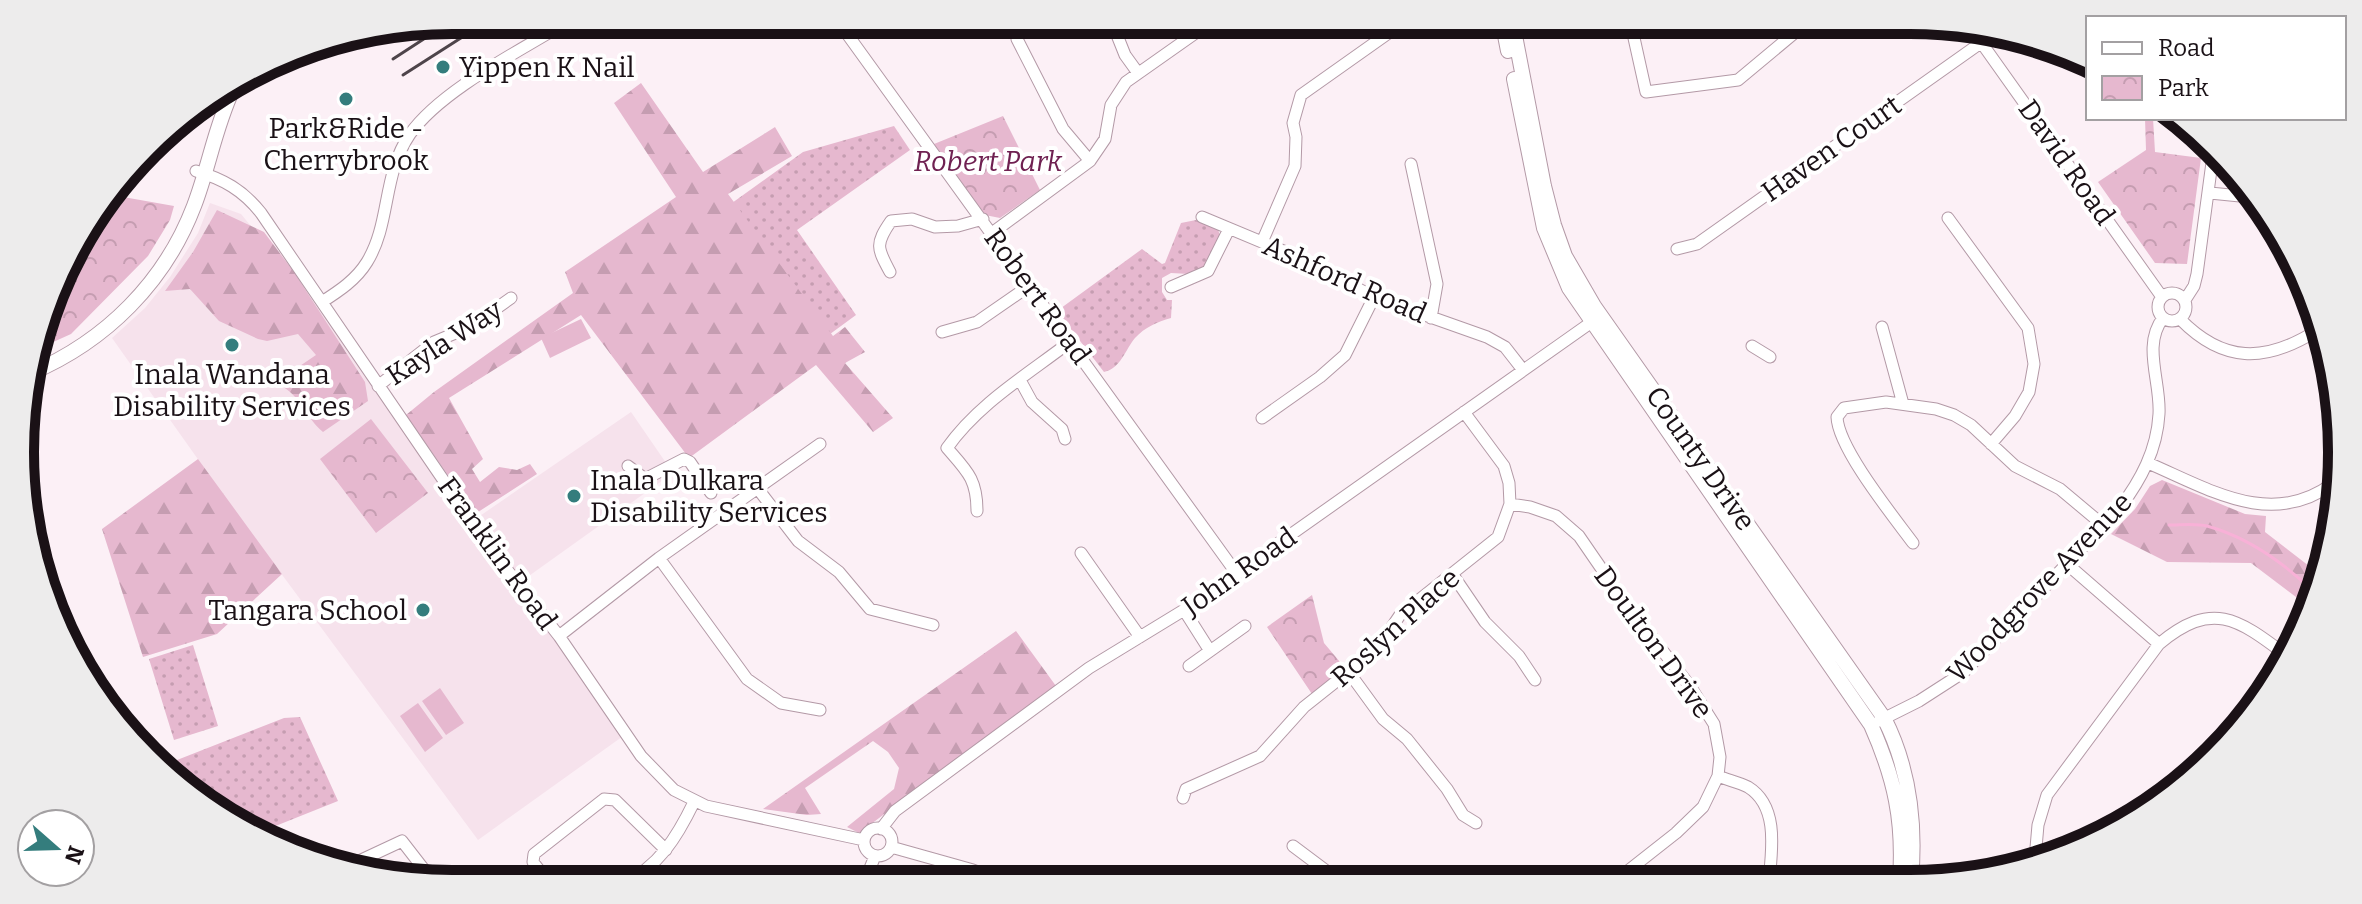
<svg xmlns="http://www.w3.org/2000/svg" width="2362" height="904" viewBox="0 0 2362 904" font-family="Bitter,serif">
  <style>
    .built { fill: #f6e2ec }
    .grass { fill: url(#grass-dots) }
    .forest { fill: url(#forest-firs) }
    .park { fill: url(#park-crowns) }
    .pitch { fill: #e6b8cf }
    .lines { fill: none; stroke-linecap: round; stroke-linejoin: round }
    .stream { stroke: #f8b1d7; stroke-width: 3 }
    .minor-casing { stroke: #b399a6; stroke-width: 13 }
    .major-casing { stroke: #b399a6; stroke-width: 16 }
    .minor { stroke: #fff; stroke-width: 11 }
    .major { stroke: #fff; stroke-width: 14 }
    .rail { stroke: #4e444a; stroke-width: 3 }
    .poi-dot { fill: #347d7d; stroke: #fff; stroke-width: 3 }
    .labels { text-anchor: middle; stroke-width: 8; stroke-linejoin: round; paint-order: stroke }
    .poi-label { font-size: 28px; fill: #1a1116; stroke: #fff; text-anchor: start }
    .street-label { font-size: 28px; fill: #1a1116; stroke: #fff }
    .park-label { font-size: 28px; font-style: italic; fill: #6f2051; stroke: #fff }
    .rim { fill: none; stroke: #1a1116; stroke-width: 10 }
  </style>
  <defs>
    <pattern id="grass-dots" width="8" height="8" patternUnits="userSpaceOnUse" patternTransform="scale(2)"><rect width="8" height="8" fill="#e6b8cf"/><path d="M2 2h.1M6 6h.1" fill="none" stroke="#c59db1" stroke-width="1.8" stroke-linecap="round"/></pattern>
    <pattern id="forest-firs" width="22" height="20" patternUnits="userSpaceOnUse" patternTransform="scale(2)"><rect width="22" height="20" fill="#e6b8cf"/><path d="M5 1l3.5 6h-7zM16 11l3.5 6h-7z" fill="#c59db1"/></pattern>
    <pattern id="park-crowns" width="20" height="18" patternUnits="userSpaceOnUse" patternTransform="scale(2)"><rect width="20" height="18" fill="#e6b8cf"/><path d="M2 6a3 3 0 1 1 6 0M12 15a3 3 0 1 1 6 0" fill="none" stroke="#c59db1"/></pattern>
  </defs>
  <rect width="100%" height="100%" fill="#fcf0f6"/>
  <path class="built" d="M210,203L241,214L353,351L626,734L478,840L224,496L112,338L145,308L170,277L198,233Z
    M631,412L673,473L519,583L474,520Z"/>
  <path class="grass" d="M894,126L910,150L797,230L856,315L826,337L732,203L803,152Z
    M1196,220L1218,229L1220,236L1206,267L1189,274L1171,273L1162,278V292L1167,300H1172L1171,318C1157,322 1145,327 1135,338C1125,350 1121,368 1104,372L1057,311L1142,249L1162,264L1165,263L1181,223Z
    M193,645L218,726L174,740L149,659Z
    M300,717L338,801L263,831L187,793L177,760L284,718Z"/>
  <path class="forest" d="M641,83L703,172L775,127L792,156L728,194L833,336L845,327L865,352L845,363L893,418L873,432L816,365L689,458L581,315L449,398L483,459L472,469L480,482L499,467L517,470L530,464L537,474L475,514L406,415L434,392L573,293L565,272L676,197L614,103Z
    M217,210L264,232L294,272L365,382L368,401L323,432C306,418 303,399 283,387L288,374L316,355L298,334L267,341L258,339L219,321L190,289L165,291L193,252Z
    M198,459L282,574L217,634L143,657L102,529Z
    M2162,480L2245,514L2266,516L2265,532L2322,576L2308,606L2251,563L2167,562L2111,534L2135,509L2150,486Z
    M1016,631L1056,686L859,833L847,827L894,789L899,768L888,752L873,741L805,788L821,814L807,815L763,809Z"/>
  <path class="park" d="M1003,116L1040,190L1000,218L985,215L934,144Z
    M2145,118H2153L2155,152L2201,158L2187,264L2155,263L2098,182L2146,150Z
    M112,195L174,206L170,220L148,256L71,334L40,348L78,236Z
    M371,419L428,493L376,533L320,459Z
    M1312,595L1324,643L1345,668L1312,694L1267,627Z"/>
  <path class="pitch" d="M581,319L591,338L550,358L541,338Z
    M440,688L464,723L446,735L422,701Z
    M418,703L443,738L425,752L400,716Z"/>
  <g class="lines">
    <path class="stream" d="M2169,525C2181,525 2196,523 2207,526C2247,537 2285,564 2314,592"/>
    <defs>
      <path id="minor" d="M837,20L1237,574
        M1111,20L1125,55L1138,73
        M1630,20L1646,92L1738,80L1810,20
        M1839,20L1842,21
        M1971,28L2162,297
        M1017,39L1063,129L1090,161
        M1411,164L1437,284L1431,318
        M196,171C223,179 243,190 261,213L457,500L504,566L559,636L641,756L674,790L706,806L864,840
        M2210,193L2250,197
        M1202,217L1293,255L1374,297L1487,337L1505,347L1523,370
        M1948,218L2028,328L2034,364L2029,392L2015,416L1991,444
        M992,233L1090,161L1105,139L1111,105L1126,82L1214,20
        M1262,242L1295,166L1296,137L1293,123L1301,95L1390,32
        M1677,249L1697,244L1982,42
        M890,272C877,248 875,244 891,221L912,219L935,227L958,226L983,219
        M1171,287L1208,271L1229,229
        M2158 307a14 14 0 1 1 28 0a14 14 0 1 1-28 0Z
        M2185,300L2194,286L2197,274L2213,155
        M322,302C339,291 356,280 367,262C391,223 382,175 410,134C442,89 522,50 570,20
        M2180,319C2223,363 2265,363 2316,331
        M1882,327L1903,404
        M942,332L977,322L1029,286
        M1752,346L1770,357
        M1020,380L1032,402L1062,429L1065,439
        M378,386L434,342L470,327L511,298
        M1262,418L1320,377L1345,355L1374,297
        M2148,463C2209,489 2271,529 2332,484
        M628,466L645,479L684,459L690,462L711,493
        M758,489L798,541L839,572L870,609L933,625
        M1510,504L1530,507L1556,516L1579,536L1623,600L1690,686L1714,724L1720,757L1718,776L1703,807L1676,833L1615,881
        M977,511C977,479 967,471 947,448C979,403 1027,375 1071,341
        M1913,543C1893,516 1838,448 1837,417L1844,408L1886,402L1936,409L1954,415L1971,425L2015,466L2060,489L2103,525
        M1081,553L1140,637
        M36,554L44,551
        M659,558L747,679L781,703L820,710
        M2067,564L2159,644
        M1453,575L1485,622L1519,656L1535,680
        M1184,610L1210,651
        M559,636L659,558L820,444
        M1189,666L1245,626
        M1348,671L1383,719L1407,739L1447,789L1463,815L1476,823
        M1879,721L1919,701L1964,672L2119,509C2141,480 2157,450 2159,414C2161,382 2142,345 2163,318
        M1718,776C1727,780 1739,782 1748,787C1779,806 1772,850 1769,881
        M1183,798L1186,789L1260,756L1304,707L1377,649L1400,615L1498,537L1510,504L1509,483L1504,466L1464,412
        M864 842a14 14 0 1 1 28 0a14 14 0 1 1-28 0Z
        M881,829L895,811L1089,668L1184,610L1596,319
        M1293,846L1341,882
        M891,847L973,870L1006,883
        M2035,859L2038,825L2047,795L2159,644C2212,600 2237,618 2286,655
        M342,869L402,841L433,881
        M864,883L875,856
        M550,884L533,862L534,854L604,799L615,800L666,850
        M622,884C659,867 677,837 694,802"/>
      <path id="major" d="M1502,20L1508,51
        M1512,20L1544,186L1554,225L1565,256L1594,306L1884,718C1910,769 1916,824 1911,880
        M1514,79L1544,228L1569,288L1871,725C1895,779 1904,821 1900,880
        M31,373C106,341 165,282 194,206C209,167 215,127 233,89"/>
    </defs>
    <use href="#minor" class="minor-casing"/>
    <use href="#major" class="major-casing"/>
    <use href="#minor" class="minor"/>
    <use href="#major" class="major"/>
    <path class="rail" d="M393,59L453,20
      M403,75L489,20"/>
  </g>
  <g class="poi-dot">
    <circle cx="443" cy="67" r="8"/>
    <circle cx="346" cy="99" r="8"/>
    <circle cx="232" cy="345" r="8"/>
    <circle cx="574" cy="496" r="8"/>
    <circle cx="423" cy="610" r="8"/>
  </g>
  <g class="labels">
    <g class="poi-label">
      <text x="459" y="77">Yippen K Nail</text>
      <text x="346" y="138" text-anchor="middle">Park&amp;Ride -<tspan x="346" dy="32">Cherrybrook</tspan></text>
      <text x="232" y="384" text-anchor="middle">Inala Wandana<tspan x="232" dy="32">Disability Services</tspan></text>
      <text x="590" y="490">Inala Dulkara<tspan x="590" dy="32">Disability Services</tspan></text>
      <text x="407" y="620" text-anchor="end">Tangara School</text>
    </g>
    <g class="street-label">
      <text transform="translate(1831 148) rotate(-35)" y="10">Haven Court</text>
      <text transform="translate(2067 162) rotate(55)" y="10">David Road</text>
      <text transform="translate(1345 279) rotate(24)" y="10">Ashford Road</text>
      <text transform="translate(1038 296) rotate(54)" y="10">Robert Road</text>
      <text transform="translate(444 342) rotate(-33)" y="10">Kayla Way</text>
      <text transform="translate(1701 458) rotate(55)" y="10">County Drive</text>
      <text transform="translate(498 553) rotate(54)" y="10">Franklin Road</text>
      <text transform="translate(1239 571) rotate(-35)" y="10">John Road</text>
      <text transform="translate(2039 587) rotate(-46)" y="10">Woodgrove Avenue</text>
      <text transform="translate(1395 627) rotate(-42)" y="10">Roslyn Place</text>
      <text transform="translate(1654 642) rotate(54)" y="10">Doulton Drive</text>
    </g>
    <g class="park-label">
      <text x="988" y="171">Robert Park</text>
    </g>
  </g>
  <path d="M0 0H2362V904H0ZM452 34H1910A418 418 0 0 1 2328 452V452A418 418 0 0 1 1910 870H452A418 418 0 0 1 34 452V452A418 418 0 0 1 452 34Z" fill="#edecec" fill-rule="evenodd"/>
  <path class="rim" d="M452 34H1910A418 418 0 0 1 2328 452V452A418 418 0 0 1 1910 870H452A418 418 0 0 1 34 452V452A418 418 0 0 1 452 34Z"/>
  <rect x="2086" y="16" width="260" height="104" fill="#ffffff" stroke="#a3a0a2" stroke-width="2"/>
  <rect x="2102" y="42" width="40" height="12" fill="#ffffff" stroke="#a3a0a2" stroke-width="2"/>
  <text x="2158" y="56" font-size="24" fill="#1a1116">Road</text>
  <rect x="2102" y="76" width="40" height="24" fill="url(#park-crowns)" stroke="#a3a0a2" stroke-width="2"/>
  <text x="2158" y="96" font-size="24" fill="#1a1116">Park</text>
  <g transform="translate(56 848) rotate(110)"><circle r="38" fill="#ffffff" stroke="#a3a0a2" stroke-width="2"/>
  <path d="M0-6L14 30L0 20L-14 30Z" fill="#347d7d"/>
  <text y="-12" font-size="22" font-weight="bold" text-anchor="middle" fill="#1a1116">N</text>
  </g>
</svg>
